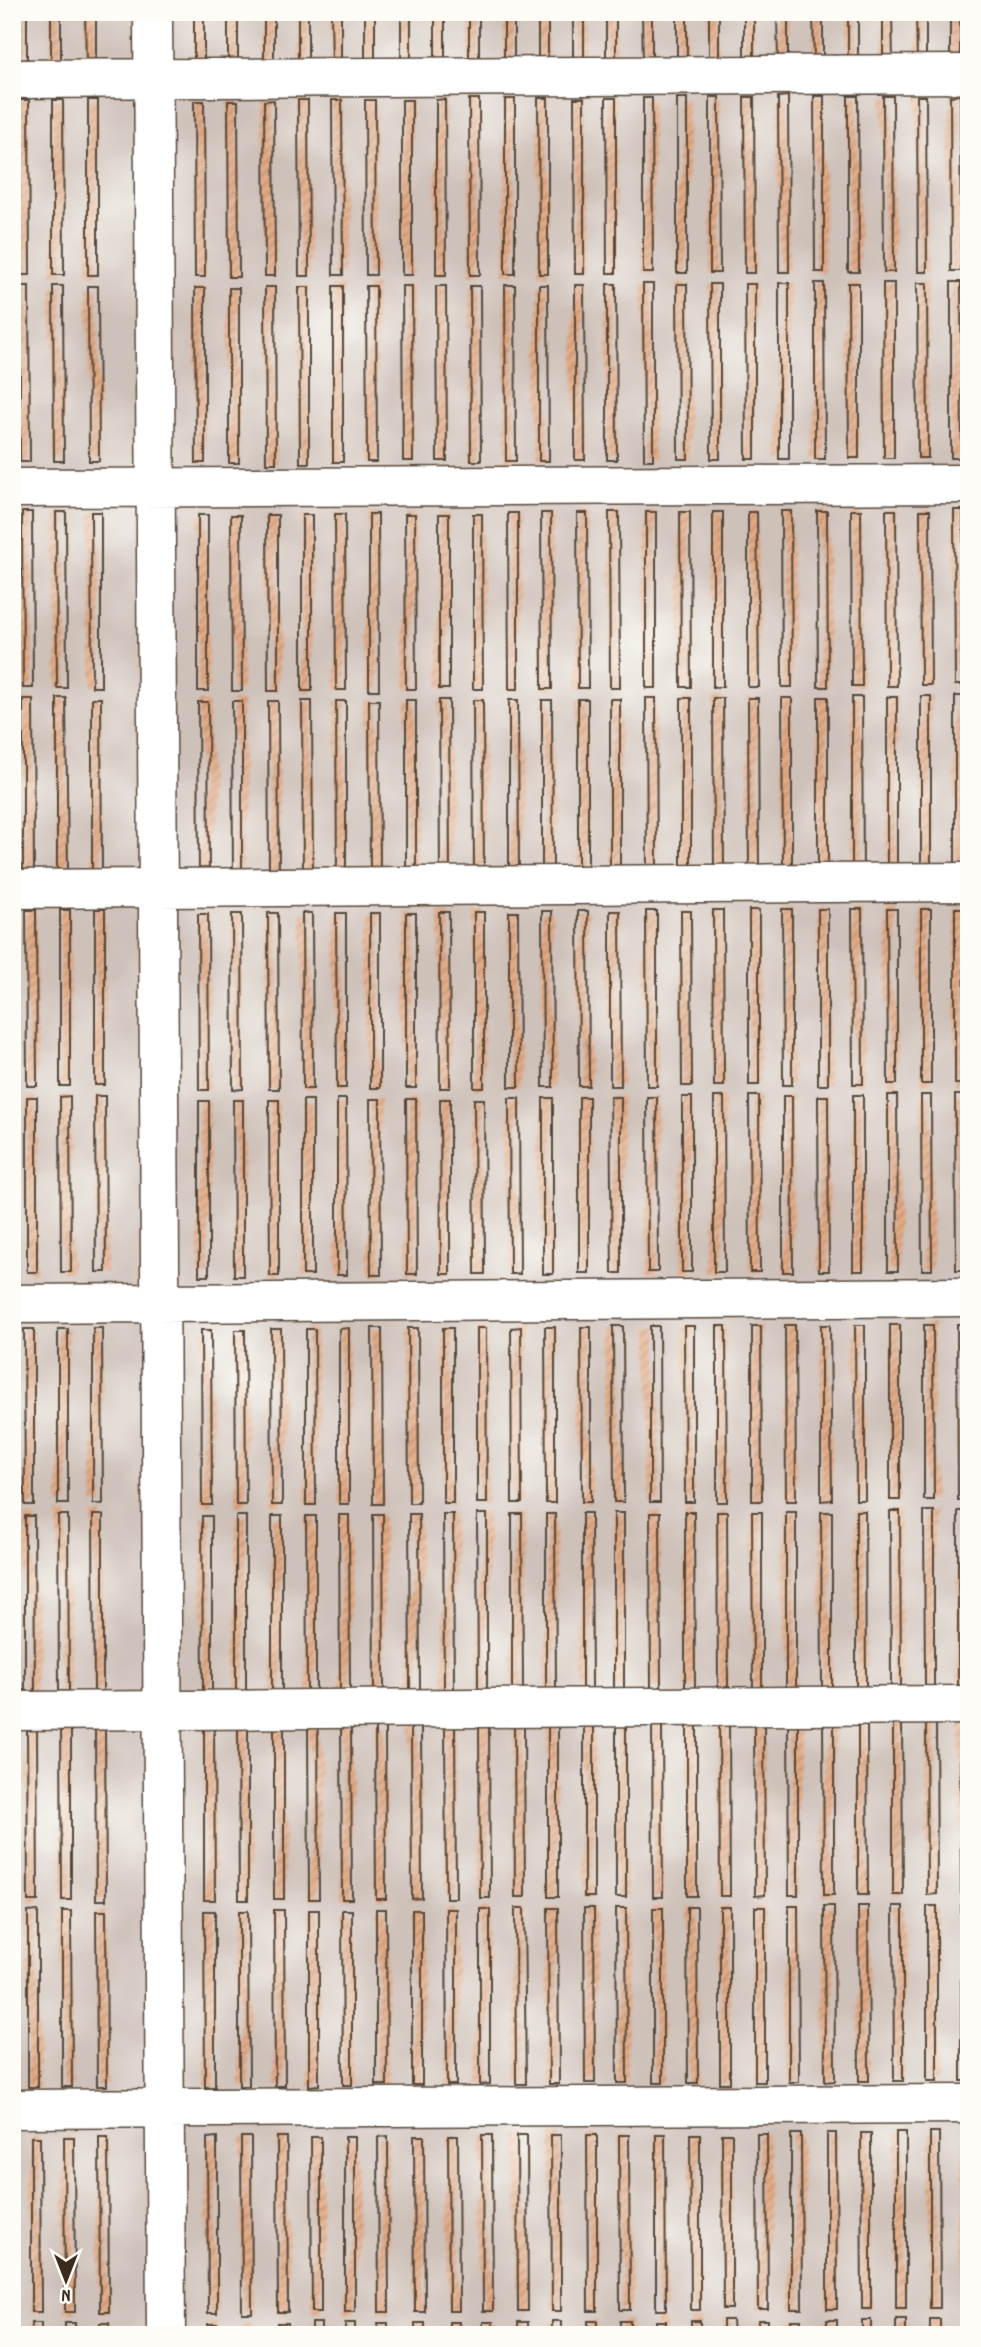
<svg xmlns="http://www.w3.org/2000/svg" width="981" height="2347" viewBox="0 0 981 2347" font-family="Dekko,sans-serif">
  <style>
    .industrial { fill: #cec1b9 }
    .building { fill: url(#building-hatch) }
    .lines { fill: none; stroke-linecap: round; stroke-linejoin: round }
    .minor-casing { stroke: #564739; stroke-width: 41 }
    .minor { stroke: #fff; stroke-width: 38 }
  </style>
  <defs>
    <pattern id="building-hatch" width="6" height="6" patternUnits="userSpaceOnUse" patternTransform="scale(1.75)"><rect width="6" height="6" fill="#e3aa85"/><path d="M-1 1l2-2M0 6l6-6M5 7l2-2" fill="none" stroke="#b98b6c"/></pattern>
  </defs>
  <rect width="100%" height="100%" fill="#fdfcf7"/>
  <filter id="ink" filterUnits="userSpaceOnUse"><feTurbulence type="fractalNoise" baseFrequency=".0143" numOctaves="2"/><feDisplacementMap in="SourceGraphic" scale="14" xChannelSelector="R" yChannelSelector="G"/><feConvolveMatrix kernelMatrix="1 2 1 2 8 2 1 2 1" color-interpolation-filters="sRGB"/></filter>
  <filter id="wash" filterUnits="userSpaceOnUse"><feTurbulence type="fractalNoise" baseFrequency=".00686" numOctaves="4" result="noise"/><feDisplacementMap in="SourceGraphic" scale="28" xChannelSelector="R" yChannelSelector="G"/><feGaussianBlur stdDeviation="1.57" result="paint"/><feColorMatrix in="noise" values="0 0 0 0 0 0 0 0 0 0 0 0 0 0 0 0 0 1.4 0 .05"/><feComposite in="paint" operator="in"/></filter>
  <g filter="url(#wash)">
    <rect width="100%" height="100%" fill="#f1ecd4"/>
    <path class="industrial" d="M12,12H969V2335H12Z"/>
    <g id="blocks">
      <path class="building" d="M17,12H27V66H17Z
        M51,12H61V66H51Z
        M85,12H96V66H86Z
        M194,12H204V67H194Z
        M228,12H238V66H228Z
        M264,12H274V66H264Z
        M298,12H308V66H298Z
        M331,12H341V66H332Z
        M365,12H375V66H365Z
        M401,12H411V65H401Z
        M435,12H445V65H435Z
        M469,12H479V64L469,65Z
        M504,12H514V64H504Z
        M538,12H548V64H538Z
        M573,12H584V64H573Z
        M606,12H616V64H606Z
        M642,12H652V63L643,64Z
        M677,12H687V63H677Z
        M709,12H719V63H709Z
        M744,12H754V62H744Z
        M777,12H788V62H778Z
        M813,12H823V62H814Z
        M848,12H858V62H848Z
        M883,12H892L893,62H883Z
        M916,12H926V61H917Z
        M950,12H960V61H950Z
        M960,95L961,271H951L950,96Z
        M788,96L789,272H779L778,97Z
        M814,96H824V272H815Z
        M848,96H858L859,272H848Z
        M883,96H893L894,272H884Z
        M917,96H926L927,272H918Z
        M710,97H719L720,273H710Z
        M744,97H754L755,273H745Z
        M538,98H548V274H539Z
        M574,98H584V274H575Z
        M606,98H616V273H607Z
        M643,98H652L653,273H643Z
        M677,98H687V273H677Z
        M445,99L446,275H436V100Z
        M469,99H479L480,275H470Z
        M505,99H515V274H505Z
        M19,100H29L30,275H20Z
        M53,100H63L64,275H53Z
        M88,100H98V275H88Z
        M274,100L275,276H265L264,101Z
        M298,100H308L309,276H299Z
        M332,100H342L343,275H333Z
        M365,100H375L376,275H366Z
        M402,100H412V275H402Z
        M194,101H204L205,277H195Z
        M228,101H238L239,277H229Z
        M951,282H961L962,458H951Z
        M779,283H789V459H779Z
        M815,283H824L825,459H815Z
        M848,283H859V458H849Z
        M883,283H894V458H884Z
        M917,283H927L928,458H918Z
        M607,284H616L617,460H607Z
        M643,284H653V460H644Z
        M677,284H687L688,459H678Z
        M710,284H720V459H711Z
        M745,284H755V459H746Z
        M505,285H515L516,461H506Z
        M539,285H548L549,461H539Z
        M575,285H584L585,460H575Z
        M20,286H29L30,462H20Z
        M53,286H63L64,461H54Z
        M88,286H98L99,461H89Z
        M333,286H343V462H333Z
        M366,286H376L377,462H367Z
        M402,286H412L413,461H403Z
        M436,286H446L447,461H437Z
        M470,286H480L481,461H471Z
        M265,287H275L276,463H266Z
        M299,287H309V463H300Z
        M195,288H205V463H196Z
        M229,288H239V463H229Z
        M851,510H861L862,686H852Z
        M886,510H896L897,686H887Z
        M920,510H930L931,685H921Z
        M954,510H963L964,685H955Z
        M781,511H791L792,687H782Z
        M817,511H827L828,687H818Z
        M22,512H32L33,688H23Z
        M56,512H66L67,688H57Z
        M91,512H101V687H92Z
        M609,512H619L620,688H610Z
        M646,512H656V688H646Z
        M680,512H690L691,687H681Z
        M713,512H723V687H713Z
        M748,512H757L759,687H748Z
        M508,513H518V689H509Z
        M541,513H551L552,689H542Z
        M577,513H587L588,688H578Z
        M335,514H345L346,690H336Z
        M369,514H378L379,690H369Z
        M405,514H415L416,689H406Z
        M439,514H449V689H439Z
        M473,514H482L483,689H473Z
        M198,515H208V691H198Z
        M231,515H241L242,691H232Z
        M267,515H278V691H268Z
        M302,515H312V691H302Z
        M921,696H931V872H921Z
        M955,696H964L965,872H955Z
        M818,697H828V873H818Z
        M852,697H862L863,873H852Z
        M887,697H897V872H887Z
        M57,698H66L68,874H57Z
        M92,698H101L102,874H92Z
        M646,698H656L657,874H647Z
        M681,698H691V874H681Z
        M713,698H723L724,873H714Z
        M748,698H758L759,873H749Z
        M782,698H792V873H783Z
        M23,699H33L34,875H23Z
        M578,699H588V875H578Z
        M610,699H620V875H610Z
        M369,700H379L380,876H370Z
        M406,700H416V876H406Z
        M439,700H449L450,876H440Z
        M473,700H483L484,875H474Z
        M509,700H518L519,875H509Z
        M542,700H552L553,875H542Z
        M232,701H242V877H233Z
        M268,701H278L279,877H269Z
        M302,701H312L313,877H303Z
        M336,701H346V877H337Z
        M198,702H208L209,877H199Z
        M955,908H964L965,1084H955Z
        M95,909H105V1085H95Z
        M782,909H792V1085H783Z
        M818,909H828V1085H818Z
        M852,909H862L863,1084H853Z
        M887,909H897V1084H888Z
        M921,909H931V1084H921Z
        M26,910H36L37,1086H27Z
        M60,910H70V1086H60Z
        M713,910H723L724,1086H714Z
        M749,910H759V1085H749Z
        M542,911H552L553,1087H543Z
        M578,911H588L589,1086H579Z
        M610,911H620L621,1086H610Z
        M646,911H657V1086H647Z
        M681,911H691L692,1086H682Z
        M439,912H449L450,1088H440Z
        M474,912H484V1088H474Z
        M509,912H518L519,1087H509Z
        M268,913H278L279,1089H269Z
        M302,913H312L313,1089H303Z
        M336,913H346V1088H337Z
        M370,913H380V1088H370Z
        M406,913H416V1088H406Z
        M198,914H208L209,1090H199Z
        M232,914H242L243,1089L233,1090Z
        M853,1095H863V1271H853Z
        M888,1095H897L898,1271H888Z
        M921,1095H931L932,1270H922Z
        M955,1095H965L966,1270H956Z
        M70,1096L71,1272H61L60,1097Z
        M95,1096H105L106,1272H96Z
        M749,1096H759L760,1272H750Z
        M783,1096H792L793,1272H783Z
        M818,1096H828L829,1271H819Z
        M27,1097H37V1272H27Z
        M579,1097H589V1273H579Z
        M610,1097H621V1273H612Z
        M647,1097H657L658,1272H648Z
        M682,1097H692V1272H682Z
        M714,1097H724L725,1272H714Z
        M509,1098H519L520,1274H510Z
        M543,1098H553V1274H543Z
        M337,1099H346L347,1275H337Z
        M370,1099H380L381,1275H371Z
        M406,1099H416L417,1274H407Z
        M440,1099H450V1274H441Z
        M474,1099H484L485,1274H475Z
        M233,1100H243V1276H234Z
        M269,1100H279V1276H270Z
        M303,1100H313V1275H303Z
        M199,1101H209V1276H199Z
        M957,1324H967L968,1500H958Z
        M785,1325H795L796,1501H786Z
        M821,1325H830L832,1500L821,1501Z
        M855,1325H865V1500H856Z
        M890,1325H900V1500H890Z
        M924,1325H933L934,1500H924Z
        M613,1326H623L624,1502H614Z
        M650,1326H659L660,1502H650Z
        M684,1326H694V1502H685Z
        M717,1326H726L727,1502H717Z
        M752,1326H761L762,1501H752Z
        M521,1327L522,1503H512L511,1328Z
        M545,1327H555V1503H546Z
        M581,1327H591V1502H582Z
        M93,1328H102L103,1504H93Z
        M349,1328V1504H339V1329Z
        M372,1328H382L383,1504H373Z
        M408,1328H418L419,1503H409Z
        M443,1328H453V1503H443Z
        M477,1328H486L487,1503H477Z
        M24,1329H34V1505H25Z
        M58,1329H68V1504H58Z
        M271,1329H281L282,1505H272Z
        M306,1329H315L316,1505H306Z
        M201,1330H211L212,1505H202Z
        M235,1330H245L246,1505H236Z
        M856,1511H865L866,1687H856Z
        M890,1511H900L901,1686L891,1687Z
        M924,1511H934V1686H925Z
        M958,1511H968V1686H958Z
        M685,1512H694L695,1688H685Z
        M717,1512H727L728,1688H718Z
        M752,1512H762V1688H753Z
        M786,1512H796V1688H786Z
        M821,1512H832V1687H822Z
        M582,1513H591L592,1689H582Z
        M614,1513H624V1689H614Z
        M650,1513H660L661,1688H651Z
        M373,1514H383L384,1690L374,1691Z
        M409,1514H419L420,1690H410Z
        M443,1514H453L454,1690H444Z
        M477,1514H487V1689H478Z
        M512,1514H522L523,1689H512Z
        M546,1514H555L556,1689H546Z
        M58,1515H68L69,1691H59Z
        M93,1515H103V1691H94Z
        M339,1515H349L350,1691H340Z
        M25,1516H34L35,1691H25Z
        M202,1516H212V1692H203Z
        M236,1516H246V1691H236Z
        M272,1516H282V1691H272Z
        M306,1516H316V1691H307Z
        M969,1718V1894H961L960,1719Z
        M893,1719H902L903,1895H893Z
        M926,1719H936L937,1894L927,1895Z
        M719,1720H729L730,1896H720Z
        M754,1720H764L765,1895L755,1896Z
        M788,1720H798V1895H789Z
        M823,1720H834V1895H824Z
        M858,1720H867L868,1895H858Z
        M626,1721V1897H616V1722Z
        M652,1721H662L663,1897H653Z
        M687,1721H697V1896H687Z
        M455,1722L456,1898H446L445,1723Z
        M479,1722H489L490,1898H480Z
        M514,1722H524L525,1897H515Z
        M548,1722H558V1897H548Z
        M584,1722H594V1897H584Z
        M375,1723H385L386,1899H376Z
        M411,1723H421L422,1898L412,1899Z
        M61,1724H71V1900H62Z
        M95,1724H105L106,1900H96Z
        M204,1724H214L215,1900H204Z
        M238,1724H248V1900H239Z
        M274,1724H284V1899H274Z
        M308,1724H318L319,1899H309Z
        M341,1724H351L352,1899H342Z
        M27,1725H37L38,1901H28Z
        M961,1905H969V2081H961Z
        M789,1906H798L799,2082H789Z
        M824,1906H834L835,2081L825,2082Z
        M858,1906H868L869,2081H859Z
        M893,1906H903V2081H894Z
        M927,1906H937V2081H927Z
        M687,1907H697L698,2083H688Z
        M720,1907H730V2083H720Z
        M755,1907H765V2082H755Z
        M515,1908H524L526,2084H516Z
        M548,1908H558L559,2084H549Z
        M584,1908H594L595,2083H585Z
        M616,1908H626L627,2083H617Z
        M653,1908H663V2083H653Z
        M376,1909H386L387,2085H376Z
        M446,1909H456V2085H447Z
        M480,1909H490V2084L480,2085Z
        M274,1910H284L285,2086H275Z
        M309,1910H319V2085L309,2086Z
        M342,1910H352V2085H343Z
        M412,1910H422V2085H412Z
        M38,1911V2087H28V1912Z
        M62,1911H71L72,2087H62Z
        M96,1911H106L107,2086H97Z
        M204,1911H215V2087H205Z
        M239,1911H248L249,2086H239Z
        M896,2132H906V2308H896Z
        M930,2132H939L940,2308H930Z
        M963,2132H969V2307H964Z
        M827,2133H836L837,2309H827Z
        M861,2133H871V2309H862Z
        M656,2134H665L666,2310H656Z
        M690,2134H700V2310H691Z
        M722,2134H732V2309H723Z
        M757,2134H767L768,2309H758Z
        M791,2134H801L802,2309H791Z
        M482,2135H492L493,2311H483Z
        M517,2135H527L528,2311H518Z
        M551,2135H561V2311H552Z
        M587,2135H597V2311H588Z
        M619,2135H629L630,2310H620Z
        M388,2136L389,2312H379L378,2137Z
        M414,2136H424L425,2312H415Z
        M448,2136H458L459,2311H449Z
        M31,2137H40L41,2312H31Z
        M64,2137H74L75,2312H65Z
        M99,2137H108L109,2312H100Z
        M217,2137V2313H208L207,2138Z
        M241,2137H251L252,2313H242Z
        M277,2137H287L288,2312H278Z
        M311,2137H321V2312H312Z
        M345,2137H355V2312H345Z
        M964,2318H969V2335H964Z
        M896,2319H906V2335H896Z
        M930,2319H940V2335H930Z
        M723,2320H732L733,2335H723Z
        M758,2320H768V2335H758Z
        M791,2320H801V2335H791Z
        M827,2320H837V2335H827Z
        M862,2320H871V2335H862Z
        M552,2321H561V2335H552Z
        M588,2321H597V2335H588Z
        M620,2321H630V2335H620Z
        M656,2321H666V2335H656Z
        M691,2321H700V2335H691Z
        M449,2322H459V2335H449Z
        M483,2322H493V2335H483Z
        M518,2322H528V2335H518Z
        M31,2323H41V2335H31Z
        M65,2323H75V2335H65Z
        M100,2323H109L110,2335H100Z
        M278,2323H288V2335H278Z
        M312,2323H321V2335H312Z
        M345,2323H355V2335H345Z
        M378,2323H388V2335H379Z
        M415,2323H425V2335H415Z
        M208,2324H217V2335H208Z
        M242,2324H252V2335H242Z"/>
    </g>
  </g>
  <g filter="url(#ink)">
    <use href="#blocks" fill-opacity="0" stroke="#564739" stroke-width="2"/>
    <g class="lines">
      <defs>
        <path id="minor" d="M153,12L166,2335
          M12,79L969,74
          M12,488L969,484
          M12,889L969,882
          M12,1304L969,1297
          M12,1711L969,1705
          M12,2109L969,2104"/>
      </defs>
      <use href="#minor" class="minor-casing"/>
      <use href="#minor" class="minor"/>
    </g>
  </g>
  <rect width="981" height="2347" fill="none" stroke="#fdfcf7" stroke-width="42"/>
  <g transform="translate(66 2280) rotate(180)" stroke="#fdfcf7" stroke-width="5" paint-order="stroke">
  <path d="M0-5L12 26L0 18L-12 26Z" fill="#3b2a1e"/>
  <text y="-10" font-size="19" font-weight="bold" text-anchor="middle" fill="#3b2a1e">N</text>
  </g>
</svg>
